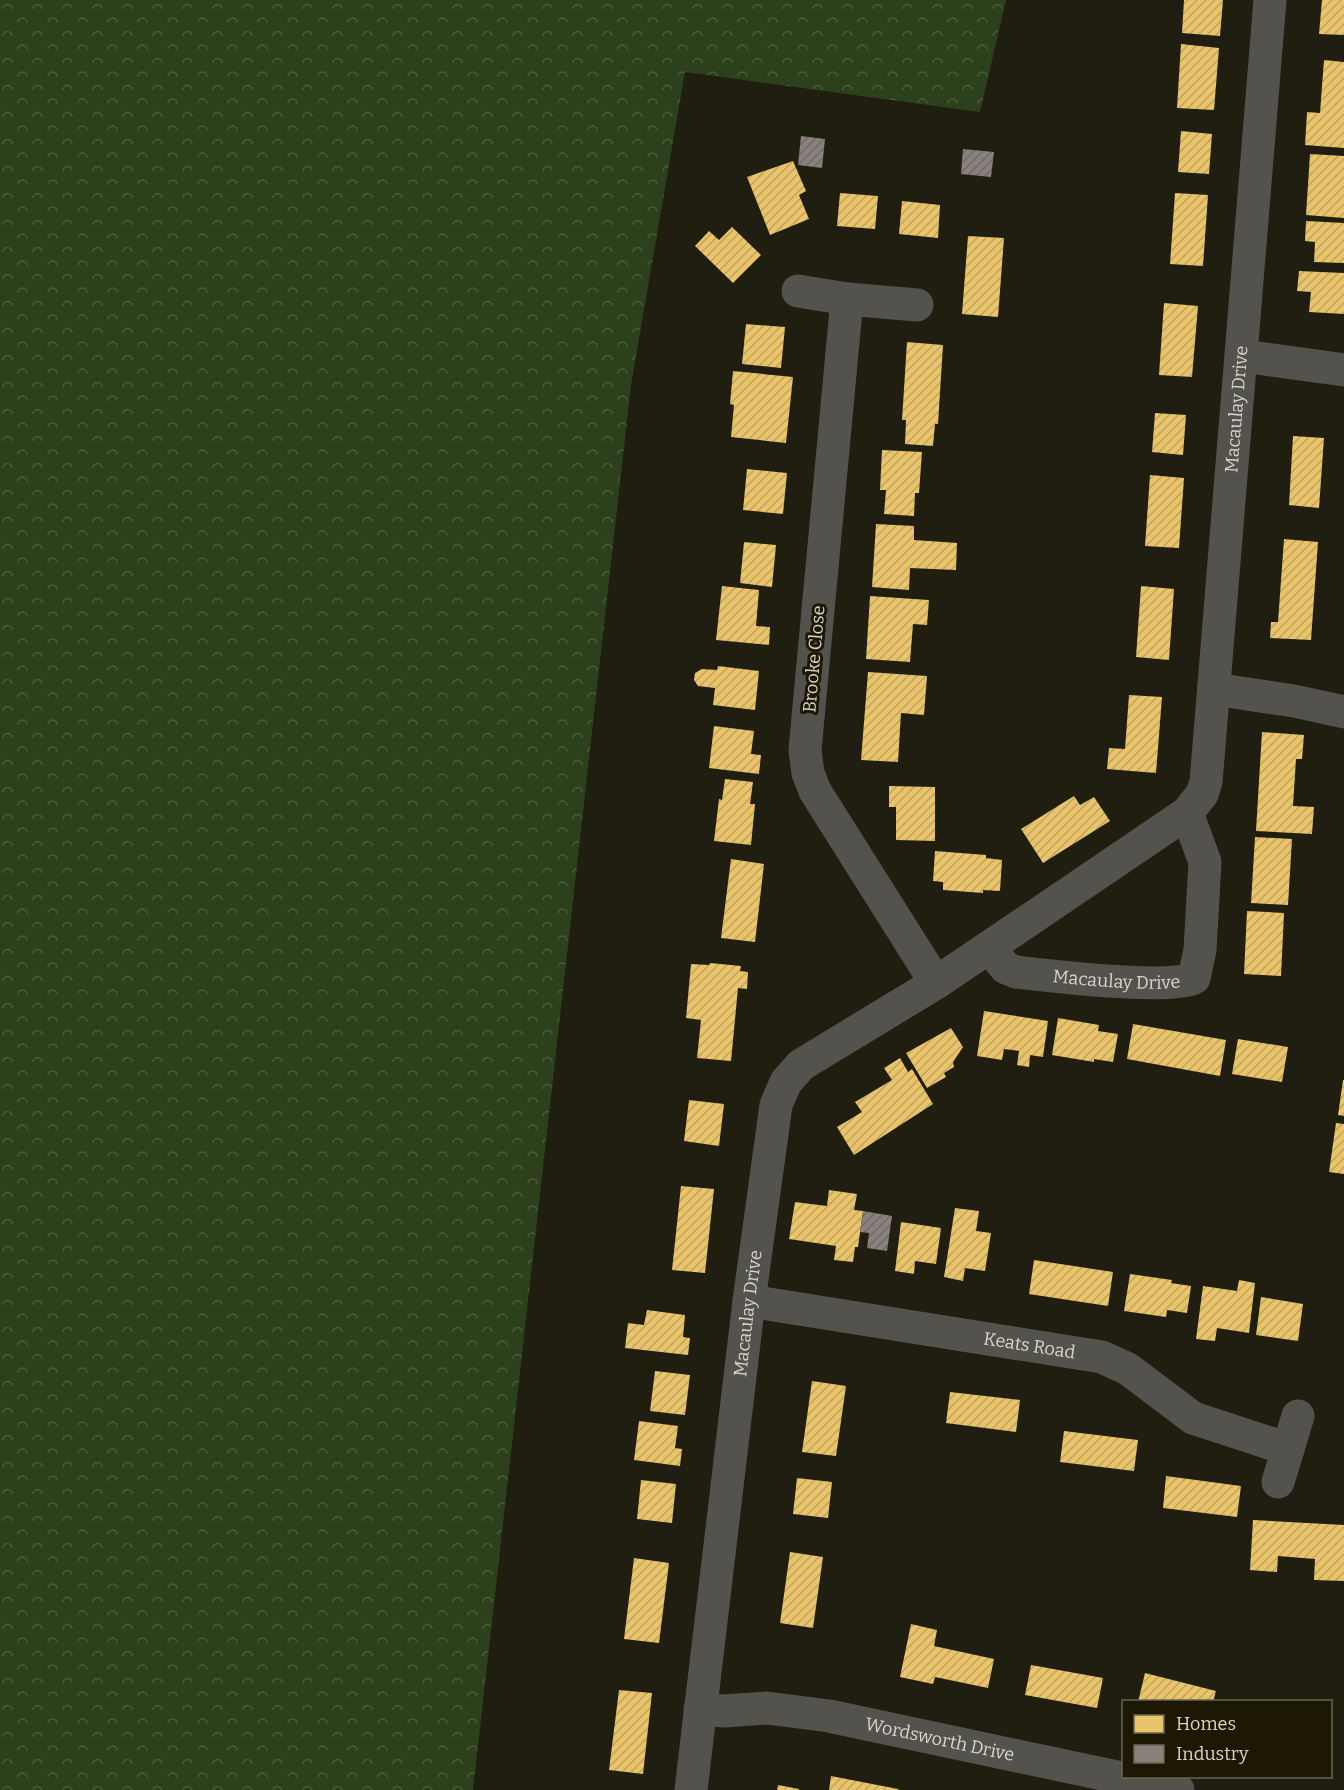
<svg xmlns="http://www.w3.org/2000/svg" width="1344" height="1790" viewBox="0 0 1344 1790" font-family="Bitter,serif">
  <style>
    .park { fill: url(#park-crowns) }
    .homes { fill: url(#homes-hatch) }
    .industry { fill: url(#industry-hatch) }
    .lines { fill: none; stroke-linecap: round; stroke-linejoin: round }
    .minor { stroke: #54524d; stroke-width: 33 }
    .labels { text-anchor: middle; stroke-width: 6; stroke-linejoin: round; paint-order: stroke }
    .street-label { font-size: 18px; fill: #d8d6c8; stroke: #1c1803 }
  </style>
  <defs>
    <pattern id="park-crowns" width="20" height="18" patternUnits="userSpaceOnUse" patternTransform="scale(1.5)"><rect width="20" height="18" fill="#2d401c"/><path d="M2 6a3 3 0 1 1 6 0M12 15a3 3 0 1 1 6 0" fill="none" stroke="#4b5b3c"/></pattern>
    <pattern id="homes-hatch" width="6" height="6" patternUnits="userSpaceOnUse" patternTransform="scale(1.5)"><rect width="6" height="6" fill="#e9c46a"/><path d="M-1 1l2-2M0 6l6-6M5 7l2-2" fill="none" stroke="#bfa35e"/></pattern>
    <pattern id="industry-hatch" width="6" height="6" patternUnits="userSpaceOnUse" patternTransform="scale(1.5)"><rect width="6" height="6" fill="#8a817c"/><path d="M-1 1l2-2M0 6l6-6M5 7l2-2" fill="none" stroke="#706a66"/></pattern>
  </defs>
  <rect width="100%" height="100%" fill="#201e11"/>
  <path class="park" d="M0,0H1006L980,112L685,72L631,385L473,1790H0Z"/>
  <path class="homes" d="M1184,0H1223L1220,36L1182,33Z
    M1322,0H1344V35L1319,34Z
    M1181,44L1219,48L1214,110L1177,108Z
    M1324,60L1344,62V148L1305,145L1307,112L1320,113Z
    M1181,131L1212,134L1209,174L1178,172Z
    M1310,154L1344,156V218L1306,215Z
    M793,161L806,191L799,195L809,219L770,235L747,177Z
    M840,193L878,196L875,229L837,226Z
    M1175,193L1208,195L1203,266L1170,264Z
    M902,201L940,205L938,238L899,234Z
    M1306,221L1344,223V263L1314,262L1315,242L1305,241Z
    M732,227L761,255L733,283L695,246L709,231L719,240Z
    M968,236L1004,238L998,317L962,314Z
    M1299,271L1344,273V314L1309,312L1311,292L1297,291Z
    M1164,303L1198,306L1192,377L1159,375Z
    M746,324L785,327L781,368L742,364Z
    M907,342L943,345L938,424H935L933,446L905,444L906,420H902Z
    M733,371L793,377L786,443L731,437L734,405L730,404Z
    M1155,413L1186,415L1183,455L1152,452Z
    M1293,436L1324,438L1319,508L1289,505Z
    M882,450L922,452L919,493H915L914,516L884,514L886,490H880Z
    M747,469L787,473L783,514L743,510Z
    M1150,475L1184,478L1179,548L1145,546Z
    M876,524L914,526V540L957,543L956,570L910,568L909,590L872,587Z
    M1284,539L1318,542L1311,640L1270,638L1271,622H1278Z
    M744,542L776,545L772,587L740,583Z
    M722,586L759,590L756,626L770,627L769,645L716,640Z
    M1141,586L1174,589L1169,660L1136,657Z
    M870,596L929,600L927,625L913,624L910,662L866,659Z
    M718,666L759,671L755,710L713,705L715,688L698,686L694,680L695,673L702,669L717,670Z
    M868,672L927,676L924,715L901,713L898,762L861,760Z
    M1129,695L1162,697L1156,773L1107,769L1109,748L1125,749Z
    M714,726L754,731L751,754L761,755L759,774L709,768Z
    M1262,732L1304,735L1302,759H1296L1293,806L1314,807L1312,834L1256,831Z
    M725,779L753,782L750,804H755L751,845L714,841L719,799L722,800Z
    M889,786L935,787V841L896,840V807H889Z
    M1074,796L1080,805L1094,797L1110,821L1043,863L1021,829Z
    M1255,837L1292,839L1288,905L1251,903Z
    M935,851L986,855V858L1002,860L1000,891L983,890V893L943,890V882L933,881Z
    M731,859L764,864L755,942L721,938Z
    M1247,911L1284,913L1281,976L1244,974Z
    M710,963L741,966L740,971L748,972L747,989L738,988L731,1061L697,1058L701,1020L686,1018L691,964L709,965Z
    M984,1011L1048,1021L1043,1057L1030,1055L1029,1067L1017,1065L1019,1051L1004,1049L1002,1060L977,1056Z
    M1058,1018L1099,1025L1098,1031L1118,1034L1113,1062L1094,1059V1062L1052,1055Z
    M1133,1024L1226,1040L1220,1076L1127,1059Z
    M951,1028L963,1047L953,1062L954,1067L944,1073L946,1077L927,1088L906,1053Z
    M1238,1039L1288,1047L1282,1082L1232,1074Z
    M900,1058L908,1072L912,1069L933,1104L854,1155L837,1127L862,1112L855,1102L892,1080L884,1068Z
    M1343,1080H1344V1116L1338,1115Z
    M689,1100L724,1104L719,1146L684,1141Z
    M1336,1123L1344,1124V1174L1329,1172Z
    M681,1186L714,1189L705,1273L672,1270Z
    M829,1190L857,1194L854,1210L863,1211L858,1247H855L853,1262L834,1260L836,1246L789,1239L795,1202L827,1206Z
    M955,1208L979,1211L976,1231L991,1233L985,1271L965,1268L963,1281L944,1277Z
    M901,1222L941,1228L936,1264L915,1261L914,1274L895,1271Z
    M1034,1260L1113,1272L1108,1306L1029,1294Z
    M1130,1274L1172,1280L1171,1283L1191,1286L1187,1313L1167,1310L1166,1317L1124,1311Z
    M1239,1280L1255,1283L1249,1333L1217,1328L1215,1341L1196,1339L1203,1286L1237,1291Z
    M1261,1297L1303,1304L1298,1341L1256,1335Z
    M647,1310L685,1315L683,1337L690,1338L688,1355L625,1348L628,1323L644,1325Z
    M655,1371L690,1375L685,1415L650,1411Z
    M812,1381L846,1386L836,1456L802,1452Z
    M950,1392L1020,1400L1016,1432L946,1423Z
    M639,1421L678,1426L675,1448L682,1449L680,1466L634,1460Z
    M1064,1431L1138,1440L1134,1471L1060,1462Z
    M1166,1476L1241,1486L1237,1517L1163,1508Z
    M797,1478L832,1482L828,1518L793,1514Z
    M641,1480L676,1484L672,1523L637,1519Z
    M1253,1520L1344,1525V1581L1314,1580L1315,1559L1278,1556L1277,1572L1250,1570Z
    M790,1552L823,1557L813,1628L780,1623Z
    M634,1558L669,1563L659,1643L624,1639Z
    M911,1624L937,1630L934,1646L994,1659L988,1688L935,1677L933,1684L900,1677Z
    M1031,1665L1103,1678L1097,1708L1025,1695Z
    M1145,1673L1216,1691L1213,1702H1138Z
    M619,1690L652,1693L643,1774L609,1770Z
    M831,1776L898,1789V1790H829Z
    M778,1785L799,1789V1790H777Z"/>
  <path class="industry" d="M801,136L825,139L822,168L798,165Z
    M963,149L994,152L991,177L961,174Z
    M863,1211L892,1216L887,1251L867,1248L869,1233L860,1232Z"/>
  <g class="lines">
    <g class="minor">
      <path d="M798,291L847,299L917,305"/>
      <path d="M847,299L805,750L808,773L815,791L936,983"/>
      <path d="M1243,356L1344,370"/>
      <path d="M1214,689L1294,701L1344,712"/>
      <path id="s1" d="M989,948L1006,968L1016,972C1051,976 1166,990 1194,978L1200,950L1205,862L1187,813"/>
      <path id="s2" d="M749,1301L1102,1357L1128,1369L1193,1418L1288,1449"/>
      <path d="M1278,1482L1298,1416"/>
      <path id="s3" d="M700,1709L724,1711L767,1708L829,1716L1178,1790"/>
      <path id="s4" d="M691,1790L749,1301L776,1105L786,1082L801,1065L936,983L1187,813L1202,794L1206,782L1270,0"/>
    </g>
  </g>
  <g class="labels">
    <g class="street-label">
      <text dy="6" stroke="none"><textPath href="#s4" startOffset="1610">Macaulay Drive</textPath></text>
      <text transform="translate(814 659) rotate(-85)" y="6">Brooke Close</text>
      <text dy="6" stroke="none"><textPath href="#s1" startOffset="138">Macaulay Drive</textPath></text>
      <text dy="6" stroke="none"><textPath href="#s4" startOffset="480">Macaulay Drive</textPath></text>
      <text dy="6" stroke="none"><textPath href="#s2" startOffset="284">Keats Road</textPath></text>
      <text dy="6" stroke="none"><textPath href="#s3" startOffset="243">Wordsworth Drive</textPath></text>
    </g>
  </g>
  <rect x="1122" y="1700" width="210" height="78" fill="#1c1803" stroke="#676452" stroke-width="1.5"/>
  <rect x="1134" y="1715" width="30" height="18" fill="#e9c46a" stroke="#676452" stroke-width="1.5"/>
  <text x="1176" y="1730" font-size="18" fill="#d8d6c8">Homes</text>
  <rect x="1134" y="1745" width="30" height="18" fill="#8a817c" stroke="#676452" stroke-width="1.5"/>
  <text x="1176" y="1760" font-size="18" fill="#d8d6c8">Industry</text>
</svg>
